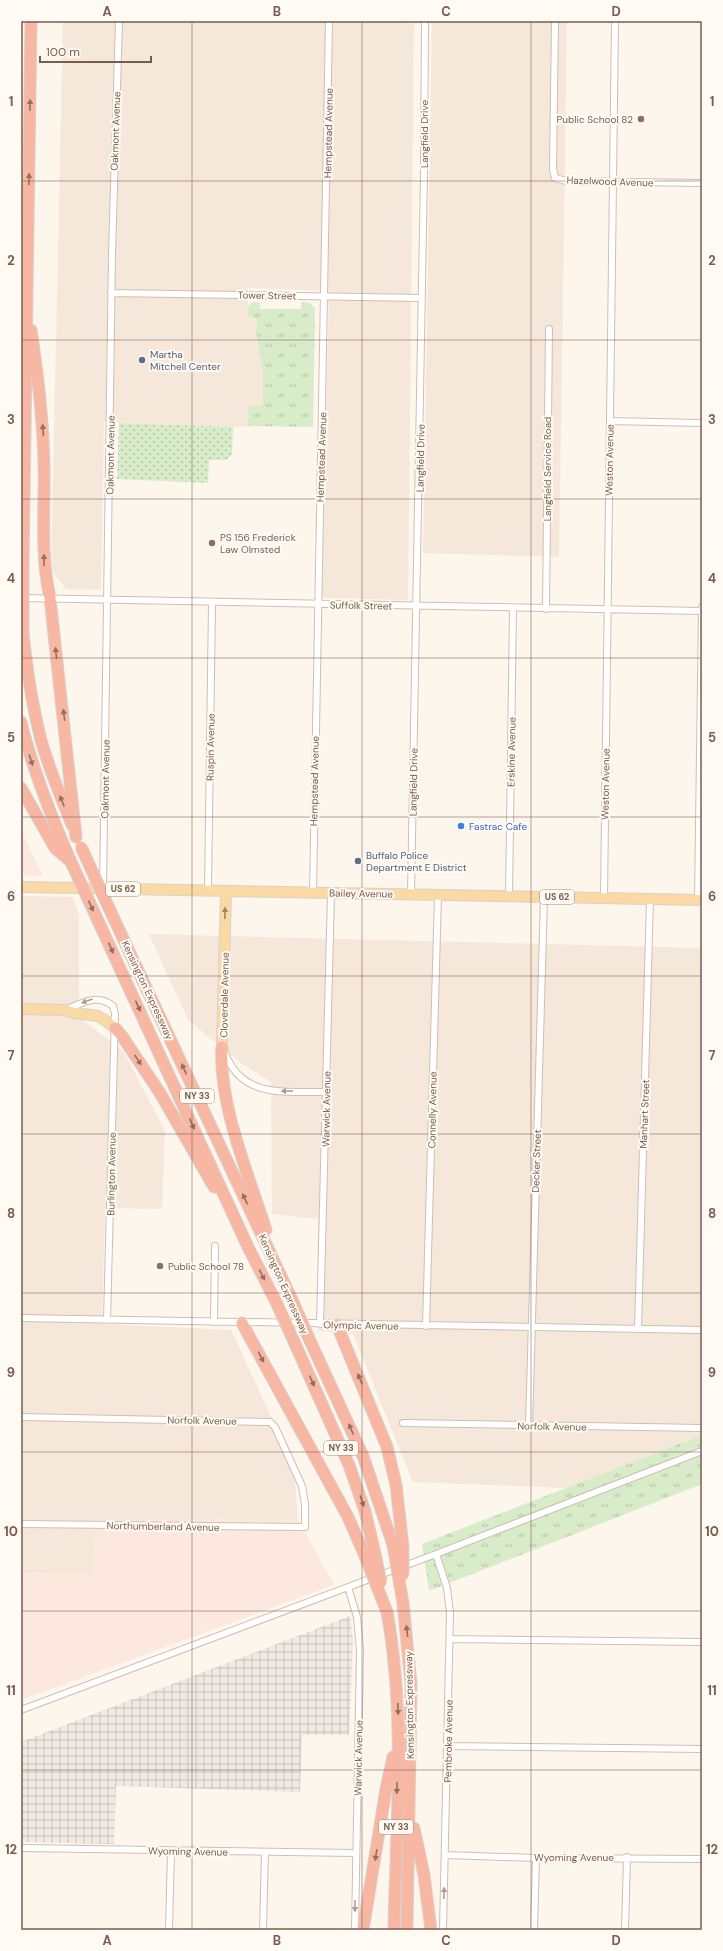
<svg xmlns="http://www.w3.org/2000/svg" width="723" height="1951" viewBox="0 0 723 1951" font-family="'DM Sans',sans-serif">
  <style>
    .residential { fill: #f5e8da }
    .commercial { fill: #fde8e0 }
    .industrial { fill: url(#industrial-grid) }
    .grass { fill: url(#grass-tufts) }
    .park { fill: url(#park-dots) }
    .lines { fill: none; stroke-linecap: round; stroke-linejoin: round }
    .minor-casing { stroke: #d1beb0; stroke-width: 8 }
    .primary-casing { stroke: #dad1cd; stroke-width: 12 }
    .motorway-casing { stroke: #dad1cd; stroke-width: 13 }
    .minor { stroke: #fff; stroke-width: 6 }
    .primary { stroke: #fbd9a5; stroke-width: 10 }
    .motorway { stroke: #f7b7a3; stroke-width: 11 }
    .motorway-bridge-casing { stroke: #dad1cd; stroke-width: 13; stroke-linecap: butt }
    .motorway-bridge { stroke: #f7b7a3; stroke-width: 11 }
    .oneway { fill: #936e5e }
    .oneway2 { fill: #a18267 }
    .oneway3 { fill: #af9d94 }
    .grid { fill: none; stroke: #7a5c4d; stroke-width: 1; stroke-opacity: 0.55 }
    .education-dot { fill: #8d6e63; stroke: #fffaf3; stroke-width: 1.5 }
    .service-dot { fill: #5c6f8a; stroke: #fffaf3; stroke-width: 1.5 }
    .shop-dot { fill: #3f7fe0; stroke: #fffaf3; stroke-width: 1.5 }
    .labels { text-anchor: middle; stroke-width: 4; stroke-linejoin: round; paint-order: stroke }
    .shield { fill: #fffaf3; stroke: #a28b7f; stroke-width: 1 }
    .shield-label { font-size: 9px; font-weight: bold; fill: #7a5c4d }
    .education-label { font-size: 10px; fill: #785e54; stroke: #fffaf3; text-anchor: start }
    .street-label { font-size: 10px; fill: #7a5c4d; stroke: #fffaf3 }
    .service-label { font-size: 10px; fill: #4e5e75; stroke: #fffaf3; text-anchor: start }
    .shop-label { font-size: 10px; fill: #366cbe; stroke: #fffaf3; text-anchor: start }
    .neatline { fill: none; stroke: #7a5c4d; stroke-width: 1.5 }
    .grid-label { font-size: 13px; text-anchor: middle; font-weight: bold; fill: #7a5c4d }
  </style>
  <defs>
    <pattern id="industrial-grid" width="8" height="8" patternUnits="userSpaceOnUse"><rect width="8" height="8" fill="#efe9e4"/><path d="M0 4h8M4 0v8" fill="none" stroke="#c7c0bb"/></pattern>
    <pattern id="grass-tufts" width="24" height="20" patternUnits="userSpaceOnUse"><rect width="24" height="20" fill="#d8ecc9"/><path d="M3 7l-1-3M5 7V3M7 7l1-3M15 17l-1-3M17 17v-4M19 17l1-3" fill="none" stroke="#b4c2a5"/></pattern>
    <pattern id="park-dots" width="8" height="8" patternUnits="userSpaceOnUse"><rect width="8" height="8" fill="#d8ecc9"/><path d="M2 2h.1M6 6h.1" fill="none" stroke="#b4c2a5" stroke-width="1.8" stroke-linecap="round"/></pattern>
  </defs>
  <rect width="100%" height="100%" fill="#fdf6ec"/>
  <path class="residential" d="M63,21H414L408,600L322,598L329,291L248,288V317H257L256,331L263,374V406H248V426L233,427L104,422L101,590L66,589L51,570Z
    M432,21H567L559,557L423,553Z
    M21,896L72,897L79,914V1017L124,1052L165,1131L162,1209L105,1208L102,1324L231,1330L294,1466L298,1519L96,1520L93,1575L21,1573Z
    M149,934L702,948V1435L566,1488L413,1482L353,1334L318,1331V1219L272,1214L271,1082L241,1063L188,1020Z"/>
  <path class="commercial" d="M21,831L43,876L21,875Z
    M298,1519L334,1585L21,1700V1573L93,1575L96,1520Z"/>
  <path class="industrial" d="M350,1616L353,1640L349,1735H302L300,1792L116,1786L114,1844L21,1842V1742Z"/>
  <path class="grass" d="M253,302L260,303V309H301V302C309,302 312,302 315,310L313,427L248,426V406H263V374L256,331L257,318L248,317V306Z
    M702,1435V1484L429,1591L422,1544Z"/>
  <path class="park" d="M119,423L233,427L232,454L227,460H209L208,483L117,479Z"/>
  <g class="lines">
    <defs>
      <path id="minor" d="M555,21L553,169L555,178L566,181L702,183
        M111,293L422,298
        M610,421L702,423
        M22,598L702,611
        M546,609L549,329
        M103,888L112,253L119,21
        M208,890L212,603
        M313,893L329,21
        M411,894L424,173L425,21
        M509,896L513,608
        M604,898L615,21
        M698,900L702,607
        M65,1010C82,1003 97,993 113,1006L115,1014L107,1320
        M225,1053C242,1099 285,1091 326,1092
        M21,1318L702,1330
        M214,1322L215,1246
        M320,1324L331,893
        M426,1326L438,895
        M638,1329L650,899
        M21,1417L270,1422L275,1427L302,1486L305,1504V1527L21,1524
        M403,1423L702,1428
        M529,1426L544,897
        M436,1554L447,1588L450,1613L443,1930
        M348,1587L357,1617L360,1650L355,1930
        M451,1639L702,1642
        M21,1710L436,1554L702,1451
        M448,1746L702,1749
        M21,1848L355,1853
        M446,1855L536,1858L702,1859
        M169,1930L171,1851
        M263,1930L265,1852
        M534,1930L536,1858
        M625,1930L627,1857"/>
      <path id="primary" d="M21,887L702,900
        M21,1009L65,1010L74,1013L98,1016L106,1021L115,1028
        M222,1047L226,891"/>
      <path id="motorway" d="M31,330C38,375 43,419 44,464C45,510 40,554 50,598L76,837
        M23,567L31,21
        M23,634C27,670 32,705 41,740C49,769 61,797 72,825
        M21,722C33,771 51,816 71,862
        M21,788L55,848L69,860
        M114,919L293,1302
        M100,925L248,1247L276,1302
        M115,1028L122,1036L160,1093L214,1187
        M222,1047C218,1103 249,1176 266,1230
        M242,1323L348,1517L365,1556
        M337,1325L387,1447L396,1485L403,1547
        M311,1343L363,1456L393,1545
        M296,1346L349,1465L365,1511L375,1554
        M403,1603L411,1684L407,1930
        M387,1612C406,1716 396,1824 394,1930
        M414,1828L424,1875L431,1930
        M363,1930L386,1789L393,1757"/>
    </defs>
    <use href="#minor" class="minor-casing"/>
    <use href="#primary" class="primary-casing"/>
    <use href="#motorway" class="motorway-casing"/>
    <use href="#minor" class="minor"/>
    <use href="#primary" class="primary"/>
    <use href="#motorway" class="motorway"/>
    <defs>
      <path id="motorway-bridge" d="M23,567V634
        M81,847L114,919
        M71,862L100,925
        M276,1302L296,1346
        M293,1302L311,1343
        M393,1545L403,1603
        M403,1547V1575
        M375,1554L381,1582
        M365,1556L387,1612"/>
    </defs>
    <use href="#motorway-bridge" class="motorway-bridge-casing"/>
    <use href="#motorway-bridge" class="motorway-bridge"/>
  </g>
  <defs><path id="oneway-solid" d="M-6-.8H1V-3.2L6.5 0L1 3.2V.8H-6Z"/></defs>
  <g class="oneway">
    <use href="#oneway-solid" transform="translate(30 105) rotate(-89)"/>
    <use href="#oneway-solid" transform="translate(29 179) rotate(-89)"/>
    <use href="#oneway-solid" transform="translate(43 430) rotate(-94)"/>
    <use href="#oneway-solid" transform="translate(44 560) rotate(-91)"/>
    <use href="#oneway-solid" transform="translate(56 653) rotate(-96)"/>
    <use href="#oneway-solid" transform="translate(64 715) rotate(-97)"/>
    <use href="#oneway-solid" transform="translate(31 760) rotate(72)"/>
    <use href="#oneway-solid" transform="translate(62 801) rotate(-112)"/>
    <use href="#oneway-solid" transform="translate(91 906) rotate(66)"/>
    <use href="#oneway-solid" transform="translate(111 948) rotate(65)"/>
    <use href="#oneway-solid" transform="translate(138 1006) rotate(65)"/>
    <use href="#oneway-solid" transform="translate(138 1060) rotate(57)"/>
    <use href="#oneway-solid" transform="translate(184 1069) rotate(-115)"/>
    <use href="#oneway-solid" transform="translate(192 1124) rotate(66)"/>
    <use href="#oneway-solid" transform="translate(245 1199) rotate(-115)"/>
    <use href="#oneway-solid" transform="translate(262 1275) rotate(63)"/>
    <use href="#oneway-solid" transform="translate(261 1357) rotate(62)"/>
    <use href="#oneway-solid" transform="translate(360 1379) rotate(-113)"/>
    <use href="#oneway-solid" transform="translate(312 1381) rotate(66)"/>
    <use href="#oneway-solid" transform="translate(351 1429) rotate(-113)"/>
    <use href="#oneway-solid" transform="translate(362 1501) rotate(71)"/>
    <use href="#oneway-solid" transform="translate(407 1631) rotate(-97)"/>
    <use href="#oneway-solid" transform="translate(398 1709) rotate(89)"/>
    <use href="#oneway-solid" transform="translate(397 1788) rotate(91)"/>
    <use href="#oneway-solid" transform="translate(376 1855) rotate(99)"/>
  </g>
  <use class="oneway2" href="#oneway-solid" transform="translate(225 913) rotate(-89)"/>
  <g class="oneway3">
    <use href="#oneway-solid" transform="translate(87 1001) rotate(160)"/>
    <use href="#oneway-solid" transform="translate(287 1091) rotate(-179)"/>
    <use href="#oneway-solid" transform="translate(444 1893) rotate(-88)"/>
    <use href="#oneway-solid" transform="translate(355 1906) rotate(90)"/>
  </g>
  <path class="grid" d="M192,21V1930M362,21V1930M531,21V1930M21,181H702M21,340H702M21,499H702M21,658H702M21,817H702M21,976H702M21,1134H702M21,1293H702M21,1452H702M21,1611H702M21,1770H702"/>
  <g class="education-dot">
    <circle cx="641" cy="119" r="4"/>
    <circle cx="212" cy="543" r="4"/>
    <circle cx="160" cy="1266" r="4"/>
  </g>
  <g class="service-dot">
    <circle cx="142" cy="360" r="4"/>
    <circle cx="358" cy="861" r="4"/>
  </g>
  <circle class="shop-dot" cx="461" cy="826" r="4"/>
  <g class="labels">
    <g class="shield">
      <rect x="106" y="882" width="34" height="14" rx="3"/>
      <rect x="540" y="890" width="34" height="14" rx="3"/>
      <rect x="180" y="1089" width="34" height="14" rx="3"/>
      <rect x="324" y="1441" width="34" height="14" rx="3"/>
      <rect x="379" y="1820" width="34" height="14" rx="3"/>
    </g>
    <g class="shield-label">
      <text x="123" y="892">US 62</text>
      <text x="557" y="900">US 62</text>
      <text x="197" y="1099">NY 33</text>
      <text x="341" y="1451">NY 33</text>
      <text x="396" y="1830">NY 33</text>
    </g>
    <g class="education-label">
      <text x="633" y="123" text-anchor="end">Public School 82</text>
      <text x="220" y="541">PS 156 Frederick<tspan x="220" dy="12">Law Olmsted</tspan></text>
      <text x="168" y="1270">Public School 78</text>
    </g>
    <g class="street-label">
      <text transform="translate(115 131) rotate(-88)" y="4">Oakmont Avenue</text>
      <text transform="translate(328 133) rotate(-89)" y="4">Hempstead Avenue</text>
      <text transform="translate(424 134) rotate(-90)" y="4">Langfield Drive</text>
      <text transform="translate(610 181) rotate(2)" y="4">Hazelwood Avenue</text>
      <text transform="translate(267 295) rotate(1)" y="4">Tower Street</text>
      <text transform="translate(110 455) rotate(-89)" y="4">Oakmont Avenue</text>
      <text transform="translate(321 457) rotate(-88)" y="4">Hempstead Avenue</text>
      <text transform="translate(420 458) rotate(-89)" y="4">Langfield Drive</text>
      <text transform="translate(609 460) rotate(-89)" y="4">Weston Avenue</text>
      <text transform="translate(547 469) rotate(-90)" y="4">Langfield Service Road</text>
      <text transform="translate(361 605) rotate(1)" y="4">Suffolk Street</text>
      <text transform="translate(210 747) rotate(-89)" y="4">Ruspin Avenue</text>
      <text transform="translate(511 752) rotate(-89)" y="4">Erskine Avenue</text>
      <text transform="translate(105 779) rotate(-89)" y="4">Oakmont Avenue</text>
      <text transform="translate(314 781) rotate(-89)" y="4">Hempstead Avenue</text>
      <text transform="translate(413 782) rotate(-89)" y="4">Langfield Drive</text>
      <text transform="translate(605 784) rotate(-89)" y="4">Weston Avenue</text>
      <text transform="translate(361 893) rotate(1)" y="4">Bailey Avenue</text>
      <text transform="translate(148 990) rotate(65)" y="4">Kensington Expressway</text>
      <text transform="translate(224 995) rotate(-89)" y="4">Cloverdale Avenue</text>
      <text transform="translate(326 1109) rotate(-89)" y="4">Warwick Avenue</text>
      <text transform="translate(432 1110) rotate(-89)" y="4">Connelly Avenue</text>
      <text transform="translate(644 1114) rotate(-88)" y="4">Manhart Street</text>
      <text transform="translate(536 1161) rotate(-88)" y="4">Decker Street</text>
      <text transform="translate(111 1174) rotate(-89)" y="4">Burlington Avenue</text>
      <text transform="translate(284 1284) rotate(66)" y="4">Kensington Expressway</text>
      <text transform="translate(361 1325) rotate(1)" y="4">Olympic Avenue</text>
      <text transform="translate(202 1420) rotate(1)" y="4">Norfolk Avenue</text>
      <text transform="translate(552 1426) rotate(1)" y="4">Norfolk Avenue</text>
      <text transform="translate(163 1526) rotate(1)" y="4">Northumberland Avenue</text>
      <text transform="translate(409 1705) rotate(-91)" y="4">Kensington Expressway</text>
      <text transform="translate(448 1741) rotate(-89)" y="4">Pembroke Avenue</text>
      <text transform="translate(358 1758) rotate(-89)" y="4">Warwick Avenue</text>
      <text transform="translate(188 1851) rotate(1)" y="4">Wyoming Avenue</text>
      <text x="574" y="1861">Wyoming Avenue</text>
    </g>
    <g class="service-label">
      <text x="150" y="358">Martha<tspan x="150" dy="12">Mitchell Center</tspan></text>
      <text x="366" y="859">Buffalo Police<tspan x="366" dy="12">Department E District</tspan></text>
    </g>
    <g class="shop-label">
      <text x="469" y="830">Fastrac Cafe</text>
    </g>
  </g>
  <rect width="723" height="1951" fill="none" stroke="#fffaf3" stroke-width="44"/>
  <path d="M40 56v6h111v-6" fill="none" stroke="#7a5c4d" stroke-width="2"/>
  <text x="46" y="56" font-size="12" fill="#7a5c4d" stroke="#fffaf3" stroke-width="3" paint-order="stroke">100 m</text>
  <rect x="22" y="22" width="679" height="1907" class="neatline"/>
  <g class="grid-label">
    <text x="107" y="16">A</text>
    <text x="277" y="16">B</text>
    <text x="446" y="16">C</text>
    <text x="616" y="16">D</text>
    <text x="11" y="106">1</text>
    <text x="712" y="106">1</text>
    <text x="11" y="265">2</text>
    <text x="712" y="265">2</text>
    <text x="11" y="424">3</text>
    <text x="712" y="424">3</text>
    <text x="11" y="583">4</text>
    <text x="712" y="583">4</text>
    <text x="11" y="742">5</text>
    <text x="712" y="742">5</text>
    <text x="11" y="901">6</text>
    <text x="712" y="901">6</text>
    <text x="11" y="1060">7</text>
    <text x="712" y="1060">7</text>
    <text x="11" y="1218">8</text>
    <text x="712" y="1218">8</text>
    <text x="11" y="1377">9</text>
    <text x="712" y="1377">9</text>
    <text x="11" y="1536">10</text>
    <text x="712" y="1536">10</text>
    <text x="11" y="1695">11</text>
    <text x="712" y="1695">11</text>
    <text x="11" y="1854">12</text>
    <text x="712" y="1854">12</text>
    <text x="107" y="1945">A</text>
    <text x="277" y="1945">B</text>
    <text x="446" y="1945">C</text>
    <text x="616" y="1945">D</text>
  </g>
</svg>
